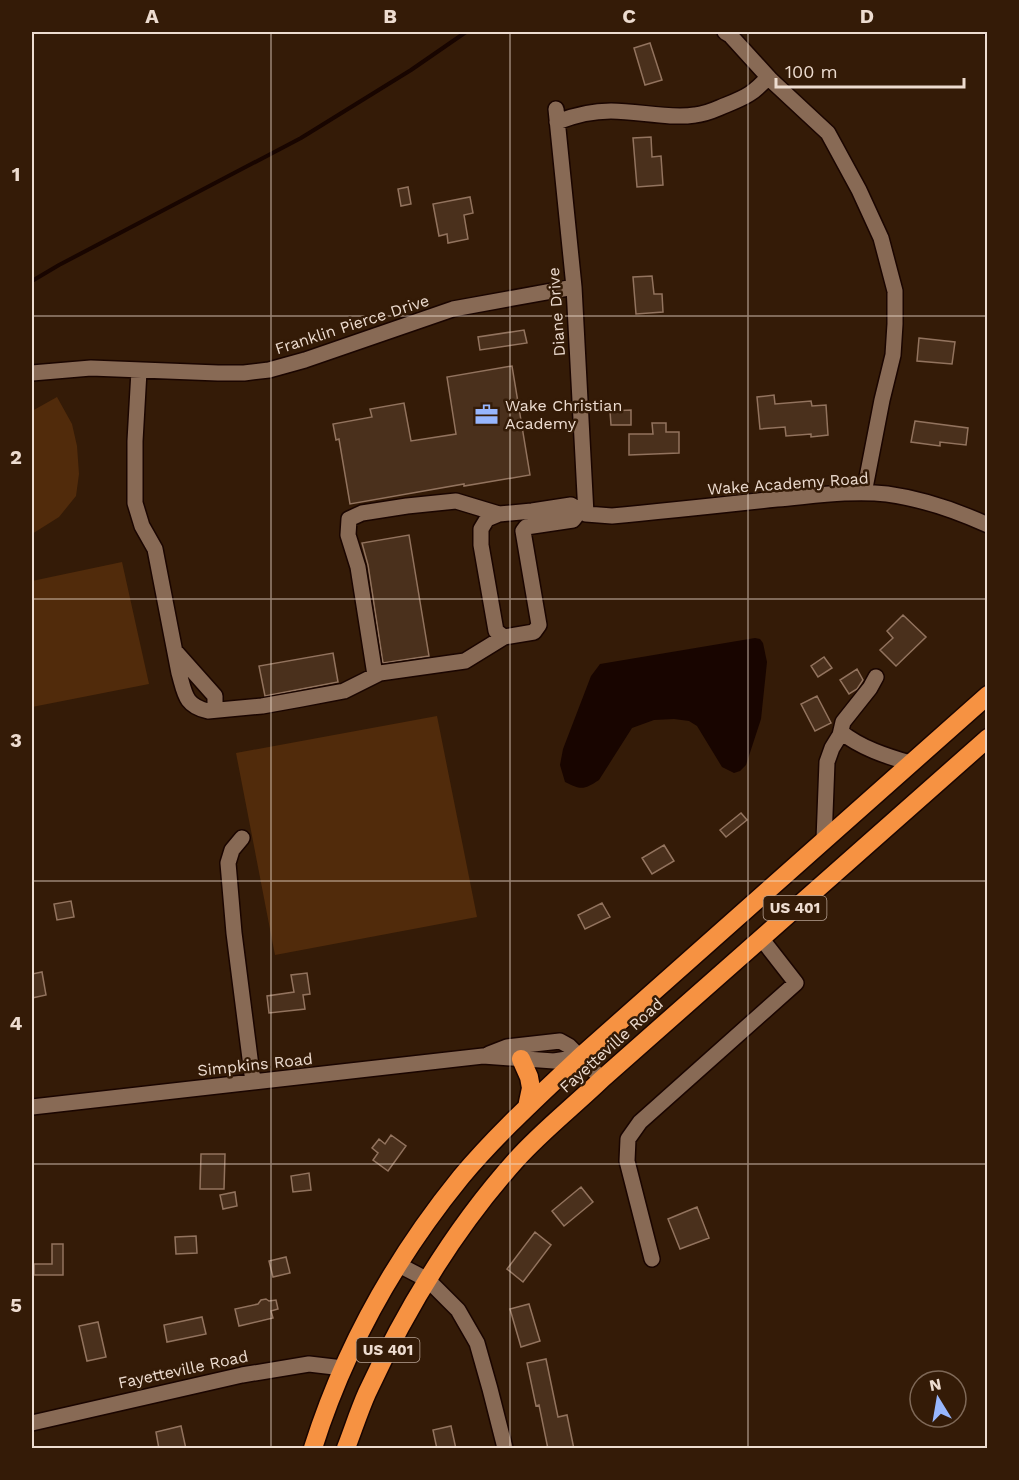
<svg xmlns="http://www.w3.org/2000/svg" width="1019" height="1480" viewBox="0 0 1019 1480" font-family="'Work Sans',sans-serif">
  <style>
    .green { fill: #512b0b }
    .water { fill: #180500 }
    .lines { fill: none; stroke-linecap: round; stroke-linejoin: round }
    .stream { stroke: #180500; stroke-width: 4 }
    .building { fill: #4a301c; stroke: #92735e; stroke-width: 1.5 }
    .minor-casing { stroke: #1a0500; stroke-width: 18 }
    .highway-casing { stroke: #1a0500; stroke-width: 21 }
    .minor { stroke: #886a55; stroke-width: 15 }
    .highway { stroke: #f69242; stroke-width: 18 }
    .grid { fill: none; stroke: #eddcd0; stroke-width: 1.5; stroke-opacity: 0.55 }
    .labels { text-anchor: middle; stroke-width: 5; stroke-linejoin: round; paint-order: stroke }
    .shield { fill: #341b07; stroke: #b6a294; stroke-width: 1.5 }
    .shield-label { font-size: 15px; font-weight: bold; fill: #eddcd0 }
    .street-label { font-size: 16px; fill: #eddcd0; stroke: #341b07 }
    .poi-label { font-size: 16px; fill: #eddcd0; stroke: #341b07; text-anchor: start }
    .neatline { fill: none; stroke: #eddcd0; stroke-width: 2 }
    .grid-label { font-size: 20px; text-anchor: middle; font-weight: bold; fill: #eddcd0 }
  </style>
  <rect width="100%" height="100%" fill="#341b07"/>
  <path class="green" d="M57,397L72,424L77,446L79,474L76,496L59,517L32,534V411Z
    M122,562L149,684L32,707V581Z
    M437,716L477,917L275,955L236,753Z"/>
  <path class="water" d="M755,638L760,639L763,643L767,662L761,719L746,765L740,771L734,773L722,767L697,726L689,721L674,719L654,720L632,728L599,780C584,790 581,790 565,782L560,765L563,749L591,676L600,664Z"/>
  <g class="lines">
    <path class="stream" d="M984,32L988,37
      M32,281L59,265L301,138L411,70L466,32"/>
  </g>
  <path class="building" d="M650,43L662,80L645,85L634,48Z
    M651,137L652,157L661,156L663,185L637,187L633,138Z
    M408,187L411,204L401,206L398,189Z
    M470,197L473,213L464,215L468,239L448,243L447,234L439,236L433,204Z
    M652,276L654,294H662L663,312L636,314L633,277Z
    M524,330L527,343L480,350L478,337Z
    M919,338L955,342L952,364L917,361Z
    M512,366L530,475L464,486V484L350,504L339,439L336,440L333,424L372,417L370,409L404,403L411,441L456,434L447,377Z
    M774,395L775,404L811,401L812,406L826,405L828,435L811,437V434L786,436L785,427L760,429L757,397Z
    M631,410V425H611L610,411Z
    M915,421L968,428L966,445L940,442V446L911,442Z
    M652,423H666V432H679V453L629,455V434H653Z
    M409,535L429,656L383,663L368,565L362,543Z
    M903,615L926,637L896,666L880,650L893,638L887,631Z
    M333,653L338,682L265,696L259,666Z
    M824,657L832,668L818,677L811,666Z
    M857,669L863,680L857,689L849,694L840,680Z
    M817,696L831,723L815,731L801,704Z
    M741,813L747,820L726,837L720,830Z
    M664,845L674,861L652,874L642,858Z
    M71,901L74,917L57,920L54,904Z
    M602,903L610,917L585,929L578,915Z
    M42,972L46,995L32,998V974Z
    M307,973L310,994L303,995L305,1009L269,1013L267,996L294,992L291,975Z
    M391,1135L406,1146L388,1171L373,1160L378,1153L372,1148L379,1139L385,1144Z
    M201,1154H225L224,1189H200Z
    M309,1173L311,1190L293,1192L291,1176Z
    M581,1187L593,1202L564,1226L552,1211Z
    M235,1192L237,1206L223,1209L220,1195Z
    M697,1207L709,1238L680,1249L668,1219Z
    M535,1232L551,1245L523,1282L507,1269Z
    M196,1236L197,1253L176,1254L175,1237Z
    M52,1244H63V1275H34V1264H52Z
    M286,1257L290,1273L273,1277L269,1261Z
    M266,1299L269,1301L276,1300L278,1309L271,1311L273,1318L239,1326L235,1309L258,1304L261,1300Z
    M529,1304L540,1341L521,1347L510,1309Z
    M202,1317L206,1334L167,1342L164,1325Z
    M98,1322L106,1357L87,1361L79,1326Z
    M546,1359L558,1417L567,1415L574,1449H548L539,1405L536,1406L527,1363Z
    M181,1426L186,1449H159L156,1432Z
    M451,1426L456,1449H437L433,1430Z"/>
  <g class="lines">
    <defs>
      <path id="minor" d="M725,32L730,35L771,80L828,133L859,190L881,238L895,291V324L893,355L882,400L864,493
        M556,109L574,287L586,514
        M557,122C575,115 592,111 611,111C639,111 668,119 695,115C707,114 716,109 726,105C746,97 754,93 768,77
        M139,371L135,441V503L142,526L155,549L179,673C185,694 185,706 208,711L215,707V696L175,651
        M32,373L91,368L218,373H244L269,370L305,360L453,309L574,287
        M499,514L487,519L481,529V545L496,631L504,637L534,632L539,625L523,531L526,527L573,520L580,511
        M375,675L358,567L348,535L349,519L362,513L407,506L456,501L499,514L532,511L571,505L586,514L612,516C667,511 722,505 777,499C813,496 851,490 887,494C923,499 955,510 988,525
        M208,711L262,706L301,699L344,691L380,673L465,661L504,637
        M841,732C861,748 886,756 910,763
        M242,838L232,850L228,863L234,933L253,1082
        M824,840L827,762L832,748L840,735L843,722L870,688L876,677
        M489,1054L507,1047L560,1041L569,1046L602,1079
        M32,1107L483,1056L554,1061L580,1057
        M652,1259L627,1161L628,1139L640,1122L796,983L761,938
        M399,1265L428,1280L458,1310L477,1343L490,1389L505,1448
        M32,1423L242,1375L309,1364L343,1368"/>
      <path id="highway" d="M521,1059L529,1077L531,1088L527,1107
        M313,1448C344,1350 396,1257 461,1177C497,1134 540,1095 580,1057L988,695
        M346,1448C353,1430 359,1411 367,1393C406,1309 454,1229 516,1160C542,1131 574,1106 602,1079L988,738"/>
    </defs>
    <use href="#minor" class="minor-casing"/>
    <use href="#highway" class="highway-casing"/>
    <use href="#minor" class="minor"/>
    <use href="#highway" class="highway"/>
  </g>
  <path class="grid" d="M271,32V1448M510,32V1448M748,32V1448M32,316H988M32,599H988M32,881H988M32,1164H988"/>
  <defs>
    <symbol id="office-bare" viewBox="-9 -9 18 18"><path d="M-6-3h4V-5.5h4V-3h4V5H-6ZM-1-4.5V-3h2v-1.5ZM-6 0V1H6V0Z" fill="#97b6fd" stroke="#341b07" stroke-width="2.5" paint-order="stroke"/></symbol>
  </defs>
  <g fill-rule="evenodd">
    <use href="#office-bare" x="470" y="398" width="33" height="33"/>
  </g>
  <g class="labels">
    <g class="shield">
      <rect x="763.5" y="896" width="63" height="24" rx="4.5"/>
      <rect x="356.5" y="1338" width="63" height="24" rx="4.5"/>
    </g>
    <g class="shield-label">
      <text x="795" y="913">US 401</text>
      <text x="388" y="1355">US 401</text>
    </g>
    <g class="street-label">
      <text transform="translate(556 312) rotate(-94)" y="6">Diane Drive</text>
      <text transform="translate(352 324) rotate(-18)" y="6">Franklin Pierce Drive</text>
      <text transform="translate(788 483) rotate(-4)" y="6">Wake Academy Road</text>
      <text transform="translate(611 1045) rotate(-42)" y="6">Fayetteville Road</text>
      <text transform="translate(255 1064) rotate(-6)" y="6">Simpkins Road</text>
      <text transform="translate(183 1369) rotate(-12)" y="6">Fayetteville Road</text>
    </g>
    <g class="poi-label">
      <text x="505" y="411">Wake Christian<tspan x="505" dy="18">Academy</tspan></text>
    </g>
  </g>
  <rect width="1019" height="1480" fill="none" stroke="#341b07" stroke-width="66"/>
  <g transform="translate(938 1399) rotate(349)"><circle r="28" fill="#341b07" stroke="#7e6857" stroke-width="1.5"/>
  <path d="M0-4.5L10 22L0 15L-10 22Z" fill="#97b6fd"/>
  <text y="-9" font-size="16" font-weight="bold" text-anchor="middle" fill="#eddcd0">N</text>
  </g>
  <path d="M776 78v9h188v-9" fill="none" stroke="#eddcd0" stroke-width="3"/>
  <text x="785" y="78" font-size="18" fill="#eddcd0" stroke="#341b07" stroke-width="4.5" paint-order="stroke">100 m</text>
  <rect x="33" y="33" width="953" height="1414" class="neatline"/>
  <g class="grid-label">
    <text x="152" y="23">A</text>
    <text x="390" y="23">B</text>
    <text x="629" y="23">C</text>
    <text x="867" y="23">D</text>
    <text x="16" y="181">1</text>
    <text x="16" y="464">2</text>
    <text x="16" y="747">3</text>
    <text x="16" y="1030">4</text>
    <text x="16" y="1312">5</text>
  </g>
</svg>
